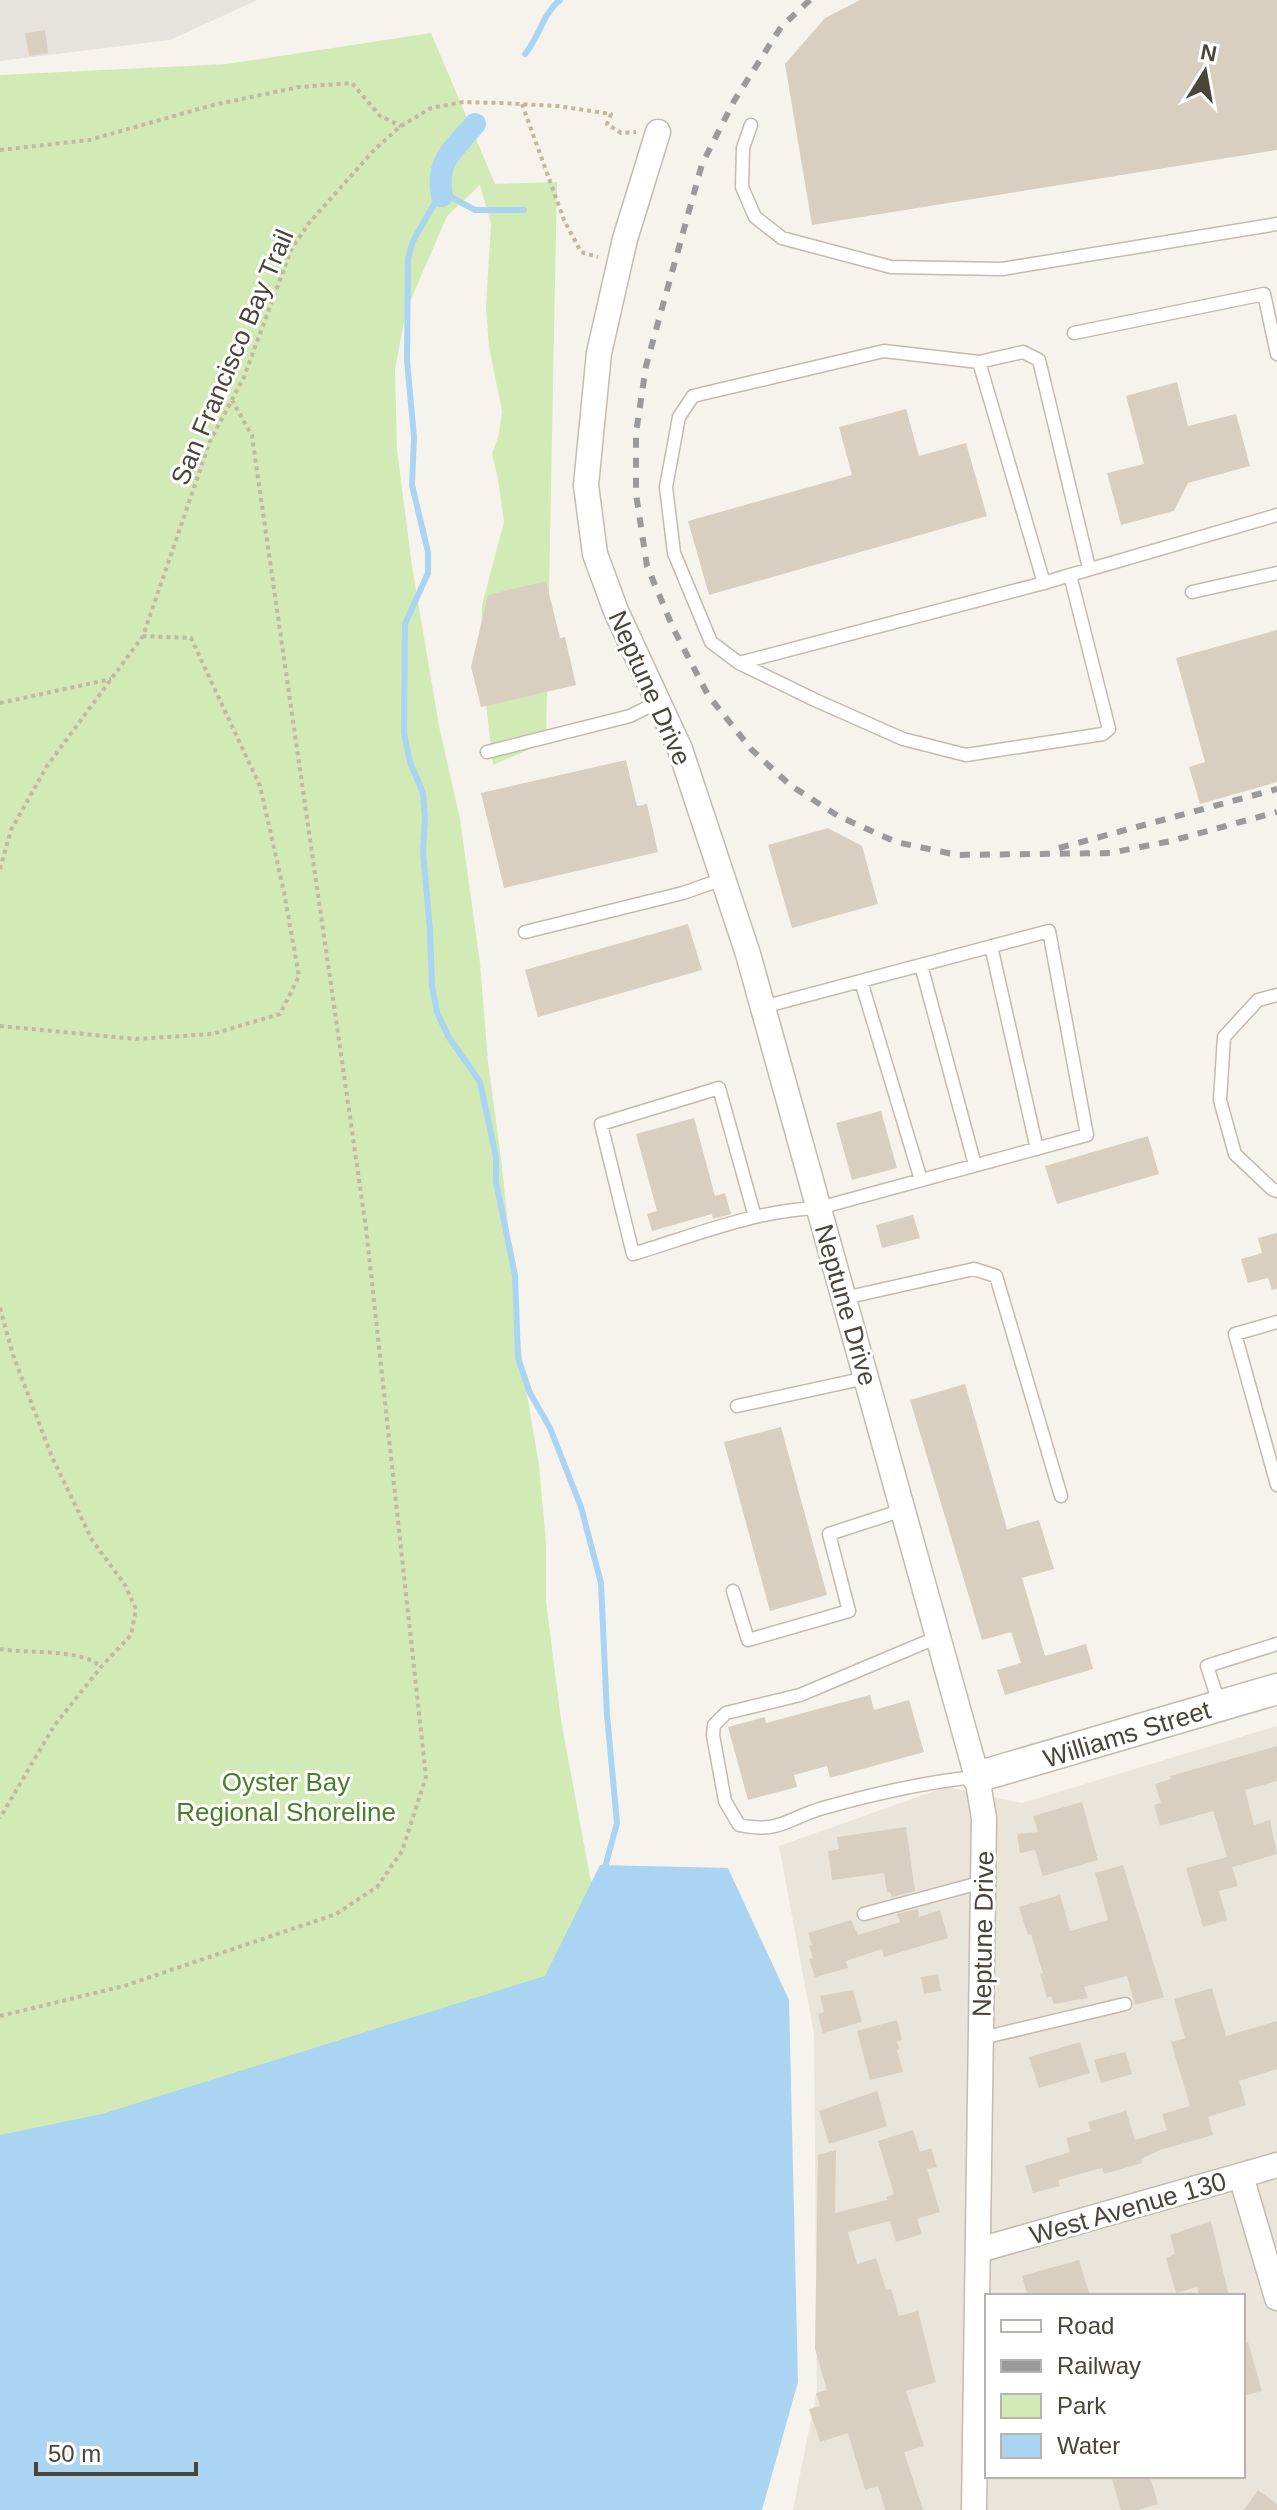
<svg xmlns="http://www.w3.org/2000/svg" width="1277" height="2510" viewBox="0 0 1277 2510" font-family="Arial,sans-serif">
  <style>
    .residential { fill: #eae5da; fill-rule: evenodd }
    .industrial { fill: #e6e2dd }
    .green { fill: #d2eab5 }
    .water { fill: #a9d4f2 }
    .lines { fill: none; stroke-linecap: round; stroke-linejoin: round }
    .stream { stroke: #a9d4f2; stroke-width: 6 }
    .canal { stroke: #a9d4f2; stroke-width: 22 }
    .building { fill: #d8cfc1 }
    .service-casing { stroke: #c2bbae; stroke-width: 15 }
    .minor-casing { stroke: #c2bbae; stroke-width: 27 }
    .tertiary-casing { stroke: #c2bbae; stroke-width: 33 }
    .path { stroke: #c4b79f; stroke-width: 4; stroke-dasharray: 4 4; stroke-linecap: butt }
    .service { stroke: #fff; stroke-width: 12 }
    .minor { stroke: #fff; stroke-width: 24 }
    .tertiary { stroke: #fff; stroke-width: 30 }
    .rail { stroke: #9a9a9a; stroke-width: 6; stroke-dasharray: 10 10; stroke-linecap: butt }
    .labels { text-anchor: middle; stroke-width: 6; stroke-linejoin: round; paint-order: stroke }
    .street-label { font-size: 26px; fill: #4b4439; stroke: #fff }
    .park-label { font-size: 26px; fill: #4a7f2a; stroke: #fff }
  </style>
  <rect width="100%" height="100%" fill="#f6f3ec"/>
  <path class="residential" d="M1277,1726V2510H793L817,2390L814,2034L779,1846L946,1787L1022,1803ZM987,2296H1243V2476H987Z"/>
  <path class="industrial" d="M0,0H257L170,40L0,61Z"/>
  <path class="green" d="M431,33L495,184L557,182L546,742L493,765L481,660L482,605L504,522L498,479L492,454L499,434L502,411L489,347L486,307L491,224L480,185L447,216L406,311L395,369L397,450L412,566L439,726L460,819L480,963L488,1062L501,1158L524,1377L539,1465L546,1543V1601L561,1720L590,1877L615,1951L604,1988L0,2162V75L227,64Z"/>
  <path class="water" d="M600,1865L728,1868L789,2000L798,2382L762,2510H0V2135L102,2114L545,1976Z"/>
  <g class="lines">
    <path class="stream" d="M525,54C539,38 543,13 560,0
      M524,210H475L449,196H442L433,206L413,241L408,259L407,360L414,437L412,485L428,552V573L405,624L404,733L410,762L423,793L425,819L423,852L430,930L432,986L437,1012L448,1036L480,1082L496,1157V1182L515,1275L518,1358L530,1393L550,1428L581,1507L601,1583L607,1715L617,1823L604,1871"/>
    <path class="canal" d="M442,196C435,161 454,149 475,124"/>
  </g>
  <path class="building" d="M860,0H1277V150L812,225L785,64L825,18Z
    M45,30L48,53L29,56L25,33Z
    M1177,382L1188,426L1236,414L1250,466L1188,483L1174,511L1121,525L1107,473L1144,464L1126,396Z
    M906,409L919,456L966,443L987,516L709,595L688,521L852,475L839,427Z
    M546,581L560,638L565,637L576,685L481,707L471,667L488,595Z
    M1277,630V782L1200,804L1189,767L1205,762L1176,658Z
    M626,760L637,806L647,804L658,852L504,888L481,793Z
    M828,828L862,846L878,904L792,928L768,845Z
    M688,924L702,970L538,1017L525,970Z
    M881,1111L897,1168L852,1180L836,1123Z
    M694,1118L715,1196L725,1193L731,1214L713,1219L712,1214L652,1231L647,1214L657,1211L636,1134Z
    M1148,1136L1159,1174L1057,1204L1045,1166Z
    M913,1215L920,1238L882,1248L876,1225Z
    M1277,1233V1289L1272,1290L1268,1278L1248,1283L1241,1259L1262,1253L1258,1238Z
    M965,1384L1007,1529L1039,1520L1054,1569L1022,1578L1045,1656L1086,1644L1093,1669L1005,1695L997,1670L1021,1663L1011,1632L982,1640L910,1400Z
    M781,1427L827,1595L770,1611L724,1442Z
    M870,1695L874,1710L909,1700L924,1752L830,1778L827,1766L794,1775L797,1787L748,1800L728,1727L765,1717L766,1723Z
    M1277,1746V1781L1245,1790L1254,1825L1270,1820L1277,1854L1232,1867L1238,1886L1219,1891L1227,1920L1203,1927L1186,1868L1227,1857L1213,1811L1160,1826L1154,1805L1161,1803L1155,1784L1171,1779L1170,1776Z
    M1082,1802L1098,1860L1043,1876L1035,1850L1020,1853L1017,1834L1038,1832L1033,1816Z
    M906,1827L915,1891L892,1897L890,1892H887L884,1873L832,1880L828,1851L839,1849L837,1837Z
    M1123,1865L1164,1997L1135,2005L1127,1976L1084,1987L1088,1998L1054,2004L1051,1996L1047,1998L1040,1974L1043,1973L1031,1934L1028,1935L1019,1907L1060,1895L1070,1931L1108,1920L1095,1873Z
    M918,1909L919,1917L940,1910L948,1938L884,1957L882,1949L846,1961L848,1968L815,1977L809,1959L813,1958L809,1946L812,1945L808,1933L851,1920L858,1935L900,1922L897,1914Z
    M938,1974L941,1991L924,1994L921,1977Z
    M1212,1988L1226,2036L1277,2021V2069L1239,2081L1246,2105L1208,2117L1213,2135L1160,2150L1141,2159L1142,2163L1104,2174L1102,2168L1058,2180L1060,2186L1033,2193L1025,2166L1070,2152L1066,2138L1091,2131L1088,2122L1126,2111L1135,2140L1167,2130L1162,2114L1190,2106L1171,2042L1185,2038L1174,1999Z
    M853,1990L862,2022L823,2033L818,2014L824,2012L820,1996Z
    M897,2020L902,2040L897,2041L899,2049L897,2050L903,2072L870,2080L857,2031Z
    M1080,2042L1090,2073L1039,2088L1029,2057Z
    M1125,2052L1132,2074L1101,2083L1094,2060Z
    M877,2091L887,2126L829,2144L819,2111Z
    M913,2130L920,2152L931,2148L937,2167L927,2169L940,2212L917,2219L922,2234L896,2242L890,2221L848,2232L857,2264L876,2258L886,2290L891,2289L899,2316L918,2311L936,2382L906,2391L924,2446L904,2452L923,2510H885L878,2486L865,2490L848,2433L820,2442L809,2409L820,2406L816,2393L827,2390L815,2349L818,2155L836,2150L835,2213L887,2200L886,2197L894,2194L878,2141Z
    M1211,2221L1229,2296H1199L1197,2287L1176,2293L1166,2258L1175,2254L1170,2235Z
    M1079,2260L1090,2296H1028L1022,2276Z
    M1248,2342L1262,2391L1243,2396V2343Z
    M1111,2476H1150L1158,2504L1138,2510H1121Z
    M1258,2490L1277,2504V2510H1244Z"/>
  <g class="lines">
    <defs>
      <path id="service" d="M751,125L743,148L742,187L755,217L782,238L891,267L1002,269L1277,224
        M1074,333L1264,294L1277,354
        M979,362L1044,583L1070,575
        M1089,568L1039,360L1023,352L979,362L884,351L693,396L679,417L666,487L674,553L711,642L739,663L815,700L903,739L966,755L1103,734L1109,729L1070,575L1277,515
        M1192,592L1277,573
        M739,663L1044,583
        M487,752L630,716L658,702
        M525,932L683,893L723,879
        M991,946L1037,1149
        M921,965L975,1165
        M861,981L921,1180
        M1277,995L1258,1000L1224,1037L1220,1100L1235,1154L1272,1189L1277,1191
        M755,1217L719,1088L601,1124L633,1254C693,1236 755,1210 819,1208L1087,1135L1049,931L763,1007
        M844,1298L974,1269L996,1276L1061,1496
        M1277,1322L1235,1334L1277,1485
        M737,1406L866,1378
        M733,1591L748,1640L849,1611L829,1534L903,1510
        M938,1637L800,1695L726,1713L714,1725L713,1735L725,1801L739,1825C779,1834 788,1818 823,1808C873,1794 924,1782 976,1777
        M1220,1706L1207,1666L1277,1644
        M864,1914L983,1882
        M982,2038L1125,2004"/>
      <path id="minor" d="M658,132L625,239L599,353L586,485L595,554L616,611L680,749L748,954L977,1777L984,1818L974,2510
        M1241,2176L1277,2298
        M979,2250L1277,2165"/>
      <path id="tertiary" d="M977,1777L1277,1689"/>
    </defs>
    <use href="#service" class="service-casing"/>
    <use href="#minor" class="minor-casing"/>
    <use href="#tertiary" class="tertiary-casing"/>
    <path class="path" d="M522,104L564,220L581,252L598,257
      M0,150L89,140L213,105L299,87L352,83L380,116L401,126
      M0,703L111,679
      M0,869L11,830L47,766L143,636L210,441L244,377L291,250L309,223L375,149L401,126L431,108L463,102L501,103L557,106L611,114L607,124L621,133L636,132
      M0,1026L136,1039L212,1034L280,1014L299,976L284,892L260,786L191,638L143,636
      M0,1308L13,1355L52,1457L92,1540L125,1585L136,1609L131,1635L101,1667L54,1726L0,1818
      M0,1649C29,1654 81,1648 101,1667
      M0,2016L124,1986L336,1914L377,1887L402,1851L426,1777L366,1228L252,436L232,400"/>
    <use href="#service" class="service"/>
    <use href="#minor" class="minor"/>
    <use href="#tertiary" class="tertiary"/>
    <path class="rail" d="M810,0L781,27L734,101L702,164L646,366L636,433V494L647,566L674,630L708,695L751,749L790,785L838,816L896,842L957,855L1110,853L1171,841L1277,812
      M1059,848L1277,789"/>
  </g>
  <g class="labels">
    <g class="street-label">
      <text transform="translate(232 357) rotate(-67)" y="9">San Francisco Bay Trail</text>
      <text transform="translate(650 688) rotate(66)" y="9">Neptune Drive</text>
      <text transform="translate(846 1305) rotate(74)" y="9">Neptune Drive</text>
      <text transform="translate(1127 1734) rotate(-17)" y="9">Williams Street</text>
      <text transform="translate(983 1934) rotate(-89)" y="9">Neptune Drive</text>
      <text transform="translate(1128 2208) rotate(-16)" y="9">West Avenue 130</text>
    </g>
    <g class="park-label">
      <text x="286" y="1791">Oyster Bay<tspan x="286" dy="30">Regional Shoreline</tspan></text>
    </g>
  </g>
  <rect x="985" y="2294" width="260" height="184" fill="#ffffff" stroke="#b7b4b0" stroke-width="2"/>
  <rect x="1001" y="2320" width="40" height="12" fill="#ffffff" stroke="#b7b4b0" stroke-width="2"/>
  <text x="1057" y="2334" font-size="24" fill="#4b4439">Road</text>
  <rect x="1001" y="2360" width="40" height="12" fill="#9a9a9a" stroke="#b7b4b0" stroke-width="2"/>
  <text x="1057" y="2374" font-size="24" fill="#4b4439">Railway</text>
  <rect x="1001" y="2394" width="40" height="24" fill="#d2eab5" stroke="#b7b4b0" stroke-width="2"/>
  <text x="1057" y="2414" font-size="24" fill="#4b4439">Park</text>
  <rect x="1001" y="2434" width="40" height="24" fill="#a9d4f2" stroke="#b7b4b0" stroke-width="2"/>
  <text x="1057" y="2454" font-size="24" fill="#4b4439">Water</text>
  <g transform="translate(1205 72) rotate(11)" stroke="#ffffff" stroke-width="6" paint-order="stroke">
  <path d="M0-6L14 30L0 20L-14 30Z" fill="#4b4439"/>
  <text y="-12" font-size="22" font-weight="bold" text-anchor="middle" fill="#4b4439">N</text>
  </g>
  <path d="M36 2462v12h160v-12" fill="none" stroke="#4b4439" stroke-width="4"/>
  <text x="48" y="2462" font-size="24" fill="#4b4439" stroke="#ffffff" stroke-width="6" paint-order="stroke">50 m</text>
</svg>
